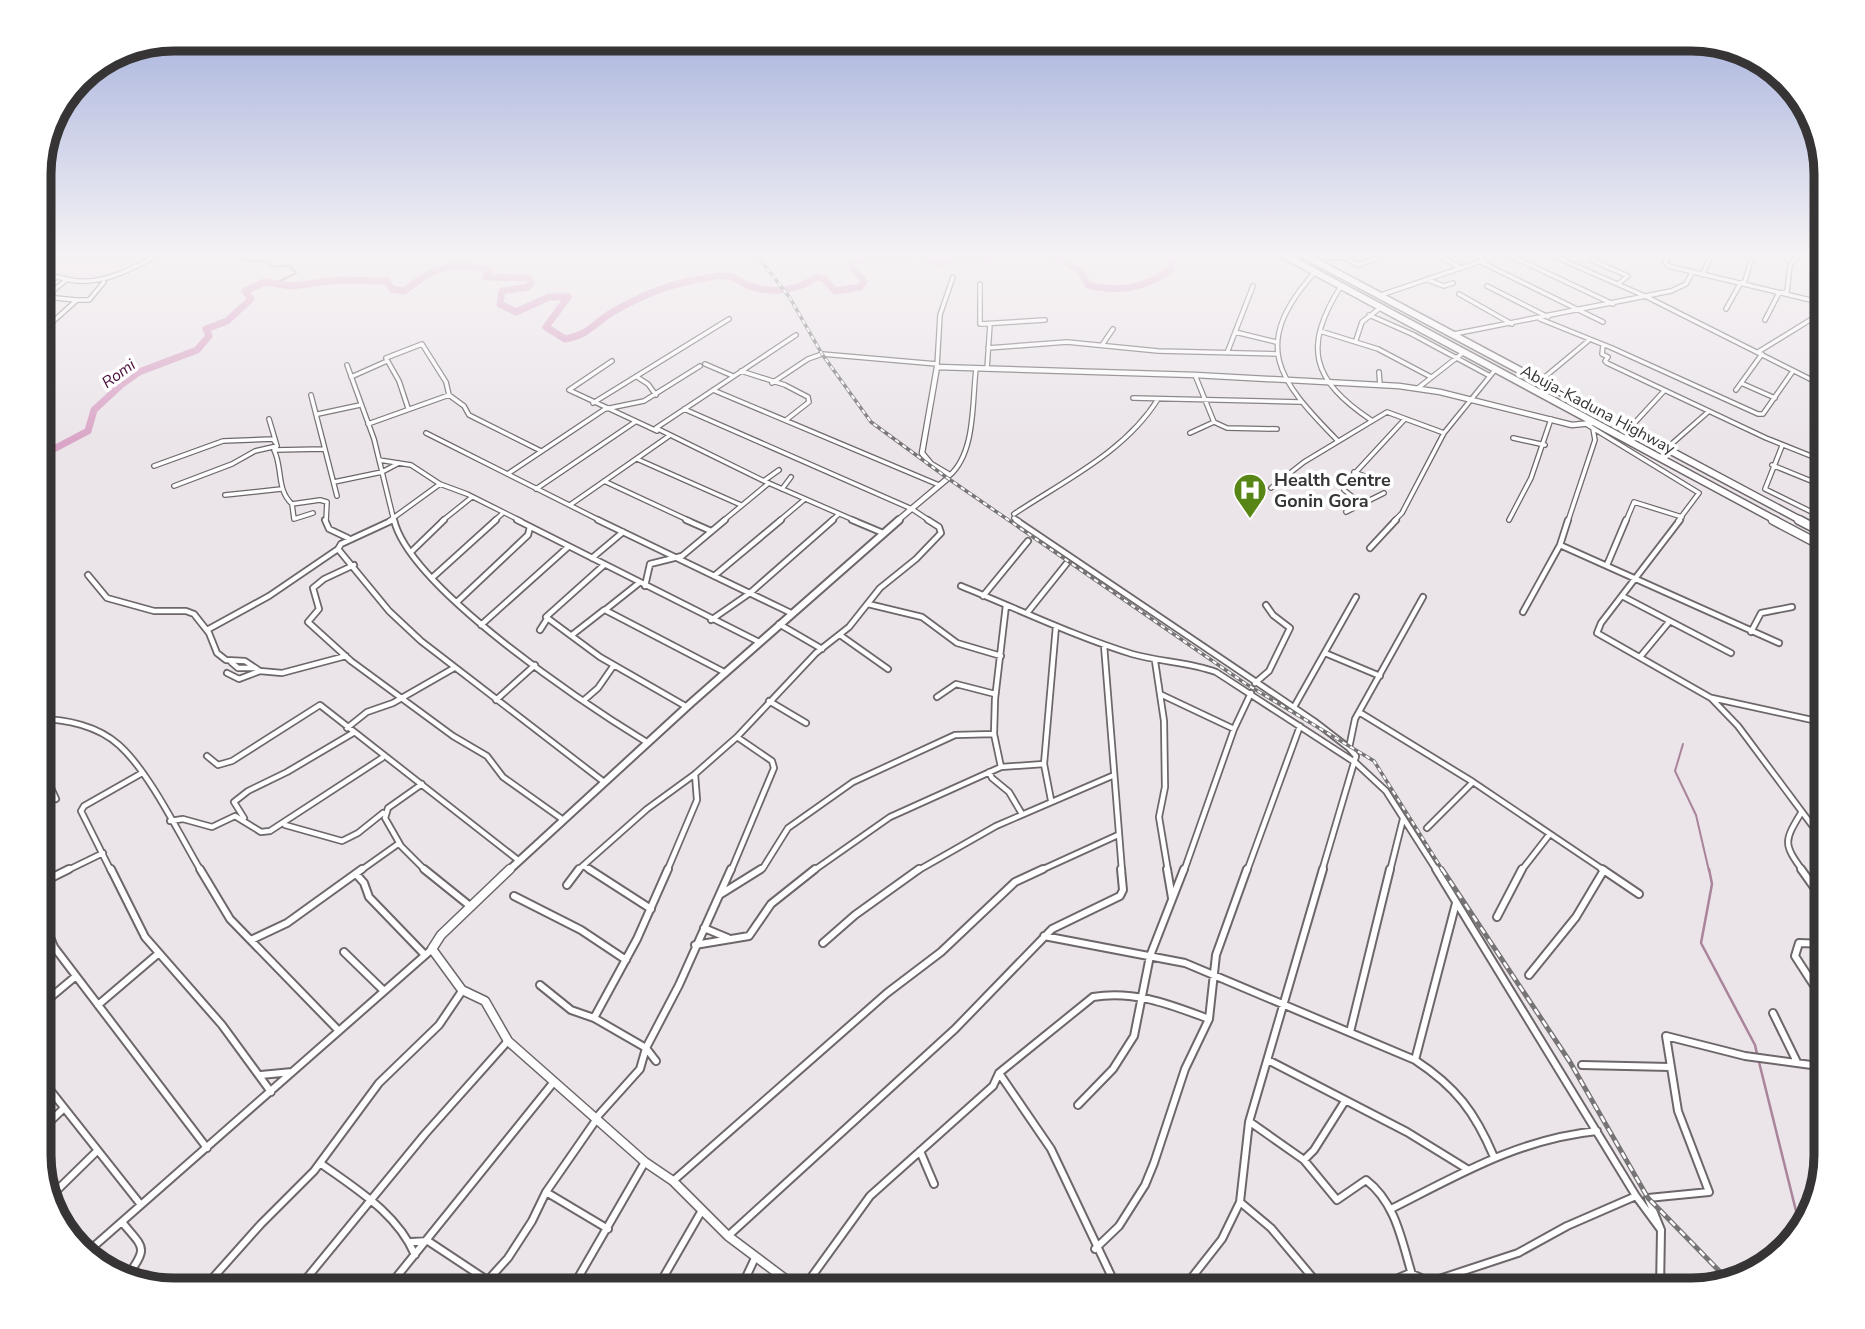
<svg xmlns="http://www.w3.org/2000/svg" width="1865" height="1329" viewBox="0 0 1865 1329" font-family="'Nunito Sans',sans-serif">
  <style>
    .built { fill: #e7d8e1 }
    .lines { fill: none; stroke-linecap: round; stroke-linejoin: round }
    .stream-far1 { stroke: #a9849b; stroke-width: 2 }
    .stream { stroke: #a9849b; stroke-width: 2.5 }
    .river { stroke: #daa6c7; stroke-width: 7 }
    .minor-far2-casing { stroke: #6d676b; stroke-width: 6 }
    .minor-far1-casing { stroke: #6d676b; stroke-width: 8 }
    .minor-casing { stroke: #6d676b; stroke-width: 10 }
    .tertiary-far2-casing { stroke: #6d676b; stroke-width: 7 }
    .tertiary-far1-casing { stroke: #6d676b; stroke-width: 10 }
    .tertiary-casing { stroke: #6d676b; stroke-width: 11 }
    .trunk-far1-casing { stroke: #6d676b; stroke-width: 9 }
    .trunk-casing { stroke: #6d676b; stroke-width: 11 }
    .minor-far2 { stroke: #fff; stroke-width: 3.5 }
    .minor-far1 { stroke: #fff; stroke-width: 4.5 }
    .minor { stroke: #fff; stroke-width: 6 }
    .tertiary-far2 { stroke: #fff; stroke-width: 4.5 }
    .tertiary-far1 { stroke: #fff; stroke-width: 6 }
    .tertiary { stroke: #fff; stroke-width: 8 }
    .trunk-far1 { stroke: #fff; stroke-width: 6 }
    .trunk { stroke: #fff; stroke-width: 8 }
    .rail-far1-casing { stroke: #777476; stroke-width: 3.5 }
    .rail-casing { stroke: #777476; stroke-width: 5 }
    .rail-far1 { stroke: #fff; stroke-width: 2; stroke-dasharray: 4.5; stroke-linecap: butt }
    .rail { stroke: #fff; stroke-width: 2.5; stroke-dasharray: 7; stroke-linecap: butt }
    .labels { text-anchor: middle; stroke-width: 7; stroke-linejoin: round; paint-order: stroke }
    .far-water-label { font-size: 16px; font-style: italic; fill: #4c103c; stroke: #fff }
    .far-street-label { font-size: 16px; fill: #363435; stroke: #fff }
    .poi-label { font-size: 18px; font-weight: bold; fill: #363435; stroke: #fff; text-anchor: start }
    .rim { fill: none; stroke: #363435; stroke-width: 9 }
  </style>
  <rect width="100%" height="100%" fill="#ebe5e9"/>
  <path class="built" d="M39,254H158L107,281L58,279L39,265Z"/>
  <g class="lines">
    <path class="stream-far1" d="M240,254L242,261H264L272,267L289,265L296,273L272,285
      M1683,744L1675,771L1696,815L1709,871"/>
    <path class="stream" d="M1709,869L1712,884L1701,943L1755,1045L1757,1054
      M1759,1062L1801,1231"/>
    <path class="river" d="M919,254L938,264L957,256L988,259L992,254
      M1050,254L1080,270L1088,285C1117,293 1147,288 1171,269L1172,254
      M39,494L48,485L50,451L88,431L94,410L121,385L139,372L197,350L209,336L206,329L227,321L251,299L245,291L265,282L291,286L338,280L387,281L392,289L404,291C436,266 450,261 490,270L486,277L528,278L531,283L528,287L502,291L500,304L516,312L549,297H568L546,327L565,339C590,334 592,325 611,313C645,293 672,283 711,277C739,272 736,284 756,288C779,293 798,290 817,277L824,279L835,291L860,287L864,281L852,268V263L872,256L904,258L908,254"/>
    <defs>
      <path id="minor-far2" d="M1437,254L1460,268
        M1476,254L1485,261
        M1507,254L1613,304
        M1549,254L1647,297L1826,387
        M1600,254L1591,260L1628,276L1618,284
        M1669,254L1665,262L1668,266L1823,303
        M1321,257L1345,258L1358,265L1388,254
        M1481,262L1603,322
        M39,269L57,277
        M1315,272C1250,345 1277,379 1338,441
        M1702,275L1712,254
        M1428,280L1444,286L1453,283
        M980,284V324L1045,320
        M39,285L58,277C96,290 127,271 161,254
        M1341,286C1302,348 1312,380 1371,420
        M1487,286L1548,317
        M1459,294L1512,324
        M1381,295L1502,254
        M46,297L76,300
        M39,302L65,281
        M1726,309L1740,284L1745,281L1753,254
        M1369,315L1412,334L1490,376
        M1540,319L1612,348L1758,414H1763L1793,371
        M1765,320L1779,293L1787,292L1790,265L1799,254
        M1320,331L1378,349L1431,377
        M1235,332L1276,342
        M39,334L77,300H89L104,282
        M1454,334L1671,291L1686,284L1692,273
        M796,335L656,428L764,481L856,521
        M1356,340L1362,322L1380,308
        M1102,345L1113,329
        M1603,346L1602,354L1608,357L1605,361L1607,363L1766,438L1826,462
        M988,348L1067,342L1158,351L1278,354
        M1758,352L1823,312L1826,292
        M1227,353L1253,286
        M386,358L399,381L408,408
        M612,361L569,390L657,431
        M705,364L733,376
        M347,365L374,439L394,521
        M937,366L940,315L953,277
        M987,369L990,324
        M741,371L785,385L808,397L809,402L786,420
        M1379,372L1380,385
        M1195,375L1214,422L1227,428L1277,429
        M351,377L387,361L386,358L422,344L446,382L449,395L464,406L469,415L541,451
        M637,377L648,384L656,395
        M1540,381L1588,341
        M772,383L808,359L822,354L937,364
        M1741,383L1775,398
        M1418,388L1464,352
        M713,390L939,485
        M1736,390L1762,354
        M311,395L337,496
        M1133,398L1300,402
        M593,403L729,319
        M684,409L912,509L930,521
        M318,414L360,405
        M269,419L277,446L274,450C283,468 276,489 292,504L320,500L327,502L326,521
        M1823,420L1826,415
        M368,424L449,395
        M1586,424L1699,493L1678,521
        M1629,429L1664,391
        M426,433L601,521
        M1190,433L1214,422
        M1513,438L1545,445
        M1782,446L1765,489L1826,519
        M1667,448L1708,412
        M274,450L324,449
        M637,459L741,505
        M379,460L411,465L440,484
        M1772,465L1826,487
        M154,466L223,441L273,439L275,442
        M1354,472L1377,481
        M509,473L605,409L644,401L700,366
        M949,476C976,453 972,401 976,369
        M765,480L779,470
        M604,481L690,521
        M334,482L382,472L399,463
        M174,486L232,464L255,451L277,446
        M1271,488L1304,462L1387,412L1444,433
        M536,489L635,422
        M782,489L791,477
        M225,495L281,489
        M292,504L294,519L313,513
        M570,505L669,436
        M1363,505L1344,490V485L1404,420
        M1346,512L1384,493
        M1014,514C1065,480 1125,452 1158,399
        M1014,518L1019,521
        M1509,520L1531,478L1551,419
        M389,521L440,484L467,494L521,521
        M442,521L472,497
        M494,521L503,513
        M723,521L769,483
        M779,521L805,499
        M831,521L839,514
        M1394,521L1402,513L1444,433L1495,370
        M1568,521L1595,440L1593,429
        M1626,521L1634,502L1682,517
        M1814,521L1826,501"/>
      <path id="minor-far1" d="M325,520L329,529L348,538
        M393,520L341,544L338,549L389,611L421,641L604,782
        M394,520C410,588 586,705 648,743
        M517,520L759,642
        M598,520L791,613
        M686,520L711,531
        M852,520L883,533
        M1016,520L1314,721L1349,748
        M1680,520L1601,623L1597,633L1711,698L1738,726L1826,844
        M1812,525L1815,520
        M1560,545L1779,643
        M1370,548L1396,520
        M411,552L444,520
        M592,558L623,532
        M354,565L324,579L313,588L319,609L308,622L351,661L453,736L487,756L503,777L562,819
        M604,565L546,617L600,657L687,707
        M1607,565L1626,520
        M88,575L107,598L154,611H186L194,614L209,633L217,653L226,660L245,661L260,671L282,673L346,656
        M714,576L781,520
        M433,577L496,520
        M639,583L605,610L726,673
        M645,586L650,564L682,556L725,520
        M961,586C1018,609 1074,636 1132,654C1160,662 1190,662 1216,672L1356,763L1386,791L1437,871
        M983,596L1028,541
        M1622,596L1731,653
        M457,602L528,535L530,527
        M868,604L922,617L957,643L1001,656
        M1523,612L1560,545L1568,520
        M1027,613L1067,563
        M711,620L750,593L833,520
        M779,624L822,649
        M481,625L568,547
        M207,630L269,596L338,549
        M540,630L547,619
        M1751,632L1761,613L1792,607
        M572,635L604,610
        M840,635L888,669
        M1104,645L1122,871
        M1325,653L1380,676
        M1640,657L1669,622
        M1155,661L1164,721L1165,787L1159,817L1168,871
        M231,662L238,668H255
        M227,673L239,679L260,671
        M1255,683L1269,671L1290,628L1273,615L1266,605
        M1160,694L1234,729
        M937,697L956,684L995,694
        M1712,698L1826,723
        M496,700L535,665
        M583,701L598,688L614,665
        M769,701L806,723
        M39,704V709
        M1294,707L1356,597
        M1359,712L1473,782L1605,871
        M39,719C66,719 98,726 119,745C150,773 179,834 201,871
        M347,728L367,712L393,703L454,668
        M207,756L218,765L232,761L320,705L518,860
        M39,761L56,799
        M1001,767L994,734L995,699L1006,605
        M989,772L992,778L1009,792L1022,814
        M422,784L388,808L385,818L401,846L426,871
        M1051,800L1044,764L1056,626
        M1801,813C1784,841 1783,844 1803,871
        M244,818L234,802L248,791L287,772L353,733
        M170,821L183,819L212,827L235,816L261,832L270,831L382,758
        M285,825L342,841L358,833L383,813
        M1427,828L1473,782
        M585,867L591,871
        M66,871L103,853
        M111,871L81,811L84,806L142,773
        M360,871L398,844
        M577,871L647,809L695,774L737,737L816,653L849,627L880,588L916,559L941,533L939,527L928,520
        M667,871L697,800L695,774
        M731,871L774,768L772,761L737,737
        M758,871L763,868L788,828L853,782L955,735L994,734
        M813,871L890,817L1001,767L1044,764
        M917,871L996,826L1112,776
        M1039,871L1118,835
        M1184,871L1234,729L1251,693
        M1247,871L1300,726
        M1322,871L1356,756L1349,748L1355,719L1423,597
        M1390,871L1403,819
        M1521,871L1549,835"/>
      <path id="minor" d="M111,869L145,937L222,1025L271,1092
        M200,869L230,919L339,1031
        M424,869L470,906
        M589,869L651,909
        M1167,869L1172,898
        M1436,869L1636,1196L1661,1230
        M1602,869L1639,894
        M1801,869L1826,904
        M357,875L364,883L369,897L425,955
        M1810,882L1826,880
        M39,884L69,869
        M567,885L579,869
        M721,894L761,869
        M514,896L581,930L626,960
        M39,911L54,947L207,1148
        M1497,917L1522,869
        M704,928L728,938
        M1044,936L1185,963L1415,1060C1456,1087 1475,1112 1494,1157
        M251,940L287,923L362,869
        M823,943L855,915L919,869
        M1826,944L1799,943L1795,956L1826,1004
        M695,945L749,936L771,904L815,869
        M344,952L384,991
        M1529,975L1576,917L1604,870
        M540,985L571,1010L594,1018L646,1048L656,1061
        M98,1005L159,953
        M39,1007L76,976
        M1773,1013L1797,1062
        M594,1018L637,939L668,869
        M1350,1032L1390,869
        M1268,1060L1407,1132L1467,1169
        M1415,1060L1456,903
        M1582,1065L1670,1067
        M999,1073L1051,1149L1118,1290
        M261,1075L292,1072
        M39,1076L141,1205
        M1078,1105L1113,1069L1134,1036L1150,956L1184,869
        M596,1118L640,1069L646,1048L679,985L731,869
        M1250,1122L1304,1160L1337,1200L1366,1180C1400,1206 1403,1252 1417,1290
        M39,1132L62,1110
        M920,1151L934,1184
        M1304,1160L1314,1150L1345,1101
        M320,1163C356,1189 397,1213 415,1255
        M673,1181L887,993L941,952L1015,882L1043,869
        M546,1192L608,1229
        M49,1198L97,1151
        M1240,1202L1271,1228L1323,1290
        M1391,1209C1460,1174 1519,1139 1597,1131
        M122,1222C143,1248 149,1246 128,1275
        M728,1236L955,1029L1052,929L1120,896L1123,890L1121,869
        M411,1242L428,1241L502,1290
        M1095,1249L1119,1226L1145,1185L1154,1163L1185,1069L1209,1019L1216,955L1247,869
        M84,1255L431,950
        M202,1290L261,1224L314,1171L379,1083L439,1025L462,991
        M297,1290L425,1134L507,1042
        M386,1290L553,1083
        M479,1290L508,1258L532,1221L546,1192L596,1120
        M571,1290L645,1162
        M656,1290L701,1212
        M740,1290L755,1258
        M802,1290L870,1196L993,1086L999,1073L1093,997C1135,990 1171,1005 1209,1019
        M864,1290L866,1288
        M1182,1290L1222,1239L1240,1202L1249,1122L1323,869
        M1371,1290L1410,1273L1430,1282L1518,1253L1567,1226L1636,1196
        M1660,1290L1661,1230L1648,1198L1709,1192L1678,1111L1666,1036L1745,1056L1826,1067"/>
      <path id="tertiary-far2" d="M897,521L947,479L948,474L931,464L922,453L937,367L1195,375L1399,386L1440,392L1572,425L1592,423"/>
      <path id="tertiary-far1" d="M508,871L691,703L899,520"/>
      <path id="tertiary" d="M510,869L441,935L432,949L462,990L485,1001L508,1041L645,1162L673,1181L728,1236L800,1290"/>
      <path id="trunk-far1" d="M1282,254L1777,521
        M1302,254L1802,521"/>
      <path id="trunk" d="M1773,520L1826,548
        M1799,520L1826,534"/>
    </defs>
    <use href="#minor-far2" class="minor-far2-casing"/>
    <use href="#minor-far1" class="minor-far1-casing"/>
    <use href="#minor" class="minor-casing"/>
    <use href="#tertiary-far2" class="tertiary-far2-casing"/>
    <use href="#tertiary-far1" class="tertiary-far1-casing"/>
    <use href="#tertiary" class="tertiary-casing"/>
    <use href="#trunk-far1" class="trunk-far1-casing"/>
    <use href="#trunk" class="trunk-casing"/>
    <use href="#minor-far2" class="minor-far2"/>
    <use href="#minor-far1" class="minor-far1"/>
    <use href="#minor" class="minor"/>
    <use href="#tertiary-far2" class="tertiary-far2"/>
    <use href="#tertiary-far1" class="tertiary-far1"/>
    <use href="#tertiary" class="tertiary"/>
    <use href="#trunk-far1" class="trunk-far1"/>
    <use href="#trunk" class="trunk"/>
    <defs>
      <path id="rail-far1" d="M756,254L790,298L822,354L871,422L946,477L1246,684L1374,761L1443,871"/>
      <path id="rail" d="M1442,869L1570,1062L1648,1198L1730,1282"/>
    </defs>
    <use href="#rail-far1" class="rail-far1-casing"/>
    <use href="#rail" class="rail-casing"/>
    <use href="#rail-far1" class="rail-far1"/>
    <use href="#rail" class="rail"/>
  </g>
  <linearGradient id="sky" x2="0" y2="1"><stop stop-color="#a2aedb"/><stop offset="0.58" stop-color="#f6f3f5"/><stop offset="1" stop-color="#f6f3f5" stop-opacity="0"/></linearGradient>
  <rect width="1865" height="440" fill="url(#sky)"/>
  <defs>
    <symbol id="hospital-pin" viewBox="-11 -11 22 30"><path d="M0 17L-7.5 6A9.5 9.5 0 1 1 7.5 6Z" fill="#588616" stroke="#fff"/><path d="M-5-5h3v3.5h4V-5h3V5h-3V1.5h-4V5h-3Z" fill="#fff"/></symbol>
  </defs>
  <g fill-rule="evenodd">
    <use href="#hospital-pin" x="1231" y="471" width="38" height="52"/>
  </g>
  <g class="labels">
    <g class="far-water-label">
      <text transform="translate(118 373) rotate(-36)" y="6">Romi</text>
    </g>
    <g class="far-street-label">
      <text transform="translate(1598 409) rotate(28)" y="6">Abuja-Kaduna Highway</text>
    </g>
    <g class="poi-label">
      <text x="1274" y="486">Health Centre<tspan x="1274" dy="21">Gonin Gora</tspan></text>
    </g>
  </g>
  <path d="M0 0H1865V1329H0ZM174 51H1691A123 123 0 0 1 1814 174V1155A123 123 0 0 1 1691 1278H174A123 123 0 0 1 51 1155V174A123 123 0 0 1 174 51Z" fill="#fff" fill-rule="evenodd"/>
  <path class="rim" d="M174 51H1691A123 123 0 0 1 1814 174V1155A123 123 0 0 1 1691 1278H174A123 123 0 0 1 51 1155V174A123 123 0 0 1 174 51Z"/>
</svg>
